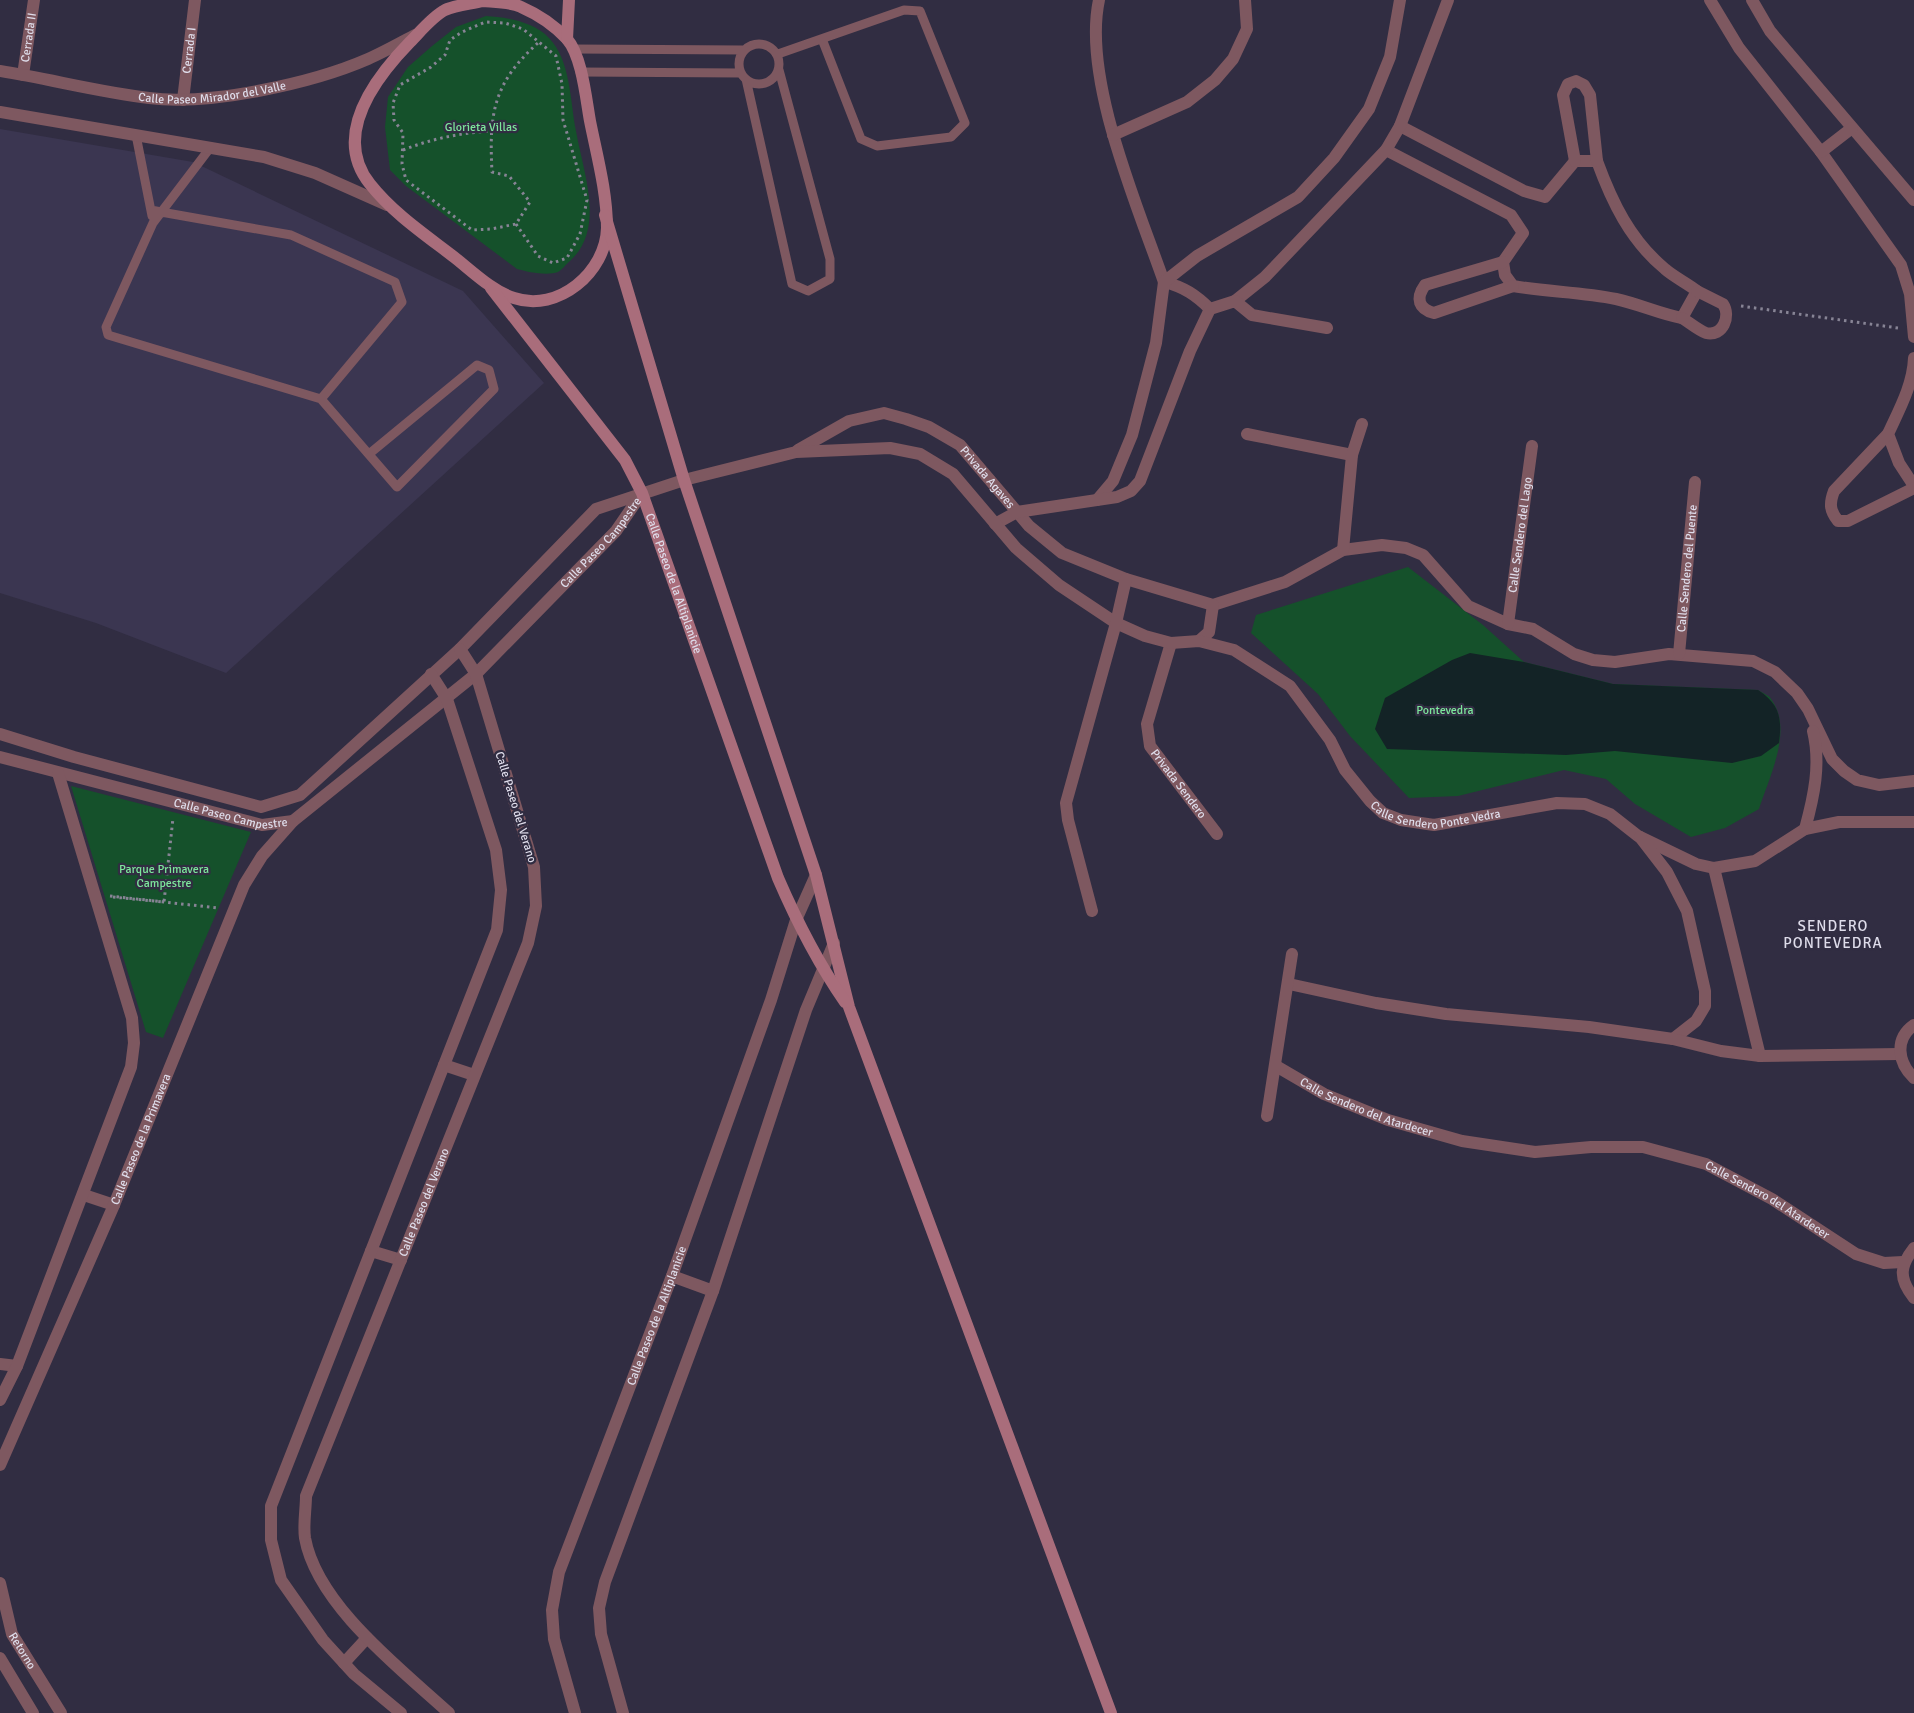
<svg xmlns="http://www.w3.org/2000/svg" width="1914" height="1713" viewBox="0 0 1914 1713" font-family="Signika,sans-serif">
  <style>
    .built { fill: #3b3651 }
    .green { fill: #15512b }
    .water { fill: #132326 }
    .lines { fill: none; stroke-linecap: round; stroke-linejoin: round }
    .path { stroke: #878495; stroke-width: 3; stroke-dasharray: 2.5 4; stroke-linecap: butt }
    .service { stroke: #7e5860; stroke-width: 9 }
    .minor { stroke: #7e5860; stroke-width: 12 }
    .tertiary { stroke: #7e5860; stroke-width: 12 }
    .secondary { stroke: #a96d7b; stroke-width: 12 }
    .labels { text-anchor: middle; stroke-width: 4.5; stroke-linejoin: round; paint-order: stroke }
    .street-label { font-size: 12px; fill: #dedcea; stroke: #312d42 }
    .park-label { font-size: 12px; fill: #7de79c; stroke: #312d42 }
    .quarter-label { font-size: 15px; letter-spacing: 1px; fill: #dedcea; stroke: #312d42 }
  </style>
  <rect width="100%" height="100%" fill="#312d42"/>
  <path class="built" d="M0,129L193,162L463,291L544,383L226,673L96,623L0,593Z"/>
  <path class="green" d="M486,16C506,17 534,22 549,38C571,61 570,101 576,131C583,172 606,228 570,261C566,264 562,270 558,272C547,276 528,272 517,269L406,186L390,170L385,127L388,97L408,67L432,46L456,27Z
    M1408,567L1483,625L1524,662L1613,684L1758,690C1762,693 1769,695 1771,699C1794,730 1769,777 1759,809L1725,828L1691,837L1635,804L1606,779L1564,770L1458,796L1409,798L1350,736L1318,694L1251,633L1256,615Z
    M71,786L251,832L163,1038L146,1032Z"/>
  <path class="water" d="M1470,653L1524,662L1613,684L1758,690C1780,704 1782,719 1779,743L1761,756L1732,763L1615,751L1566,755L1387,749L1375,729L1385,698L1452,660Z"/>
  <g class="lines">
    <path class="path" d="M403,150C431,139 460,133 490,131
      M516,224L538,256L553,263L567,258L580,234L587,200L563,120L562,84L556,56L523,29L505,23L485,22L462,32L450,40L445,55L431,67L400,85L393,103L394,120L403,133L402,164L406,180L472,230L491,229L516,224L530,202L509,176L492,172C489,113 493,83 539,42
      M1741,306L1898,328
      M110,896L218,908
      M113,897L164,902L173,818"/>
    <path class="service" d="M739 64a20 20 0 1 1 40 0a20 20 0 1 1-40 0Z
      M573,49L744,50
      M778,54L904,10L920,11L965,123L951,137L877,146L861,139L822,39
      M580,72L741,73
      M746,79L792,284L808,291L830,279V259L779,70
      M136,135L152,216
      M151,210L161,212L291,235L395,282L402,302L321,399L108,335L106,327L153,223C172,198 191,173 210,148
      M321,399L397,487L494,389L489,370L477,365L369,454"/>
    <g class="minor">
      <path d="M1099,0C1082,79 1138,207 1164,282C1184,287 1196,295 1210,309"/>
      <path d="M1710,0L1739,48L1821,152L1901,265L1910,294L1914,337"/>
      <path d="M1752,0L1770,31L1914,200"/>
      <path id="s1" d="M23,75L34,0"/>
      <path id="s2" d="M183,100L195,0"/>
      <path d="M1113,135L1187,102L1215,80L1233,59L1247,29L1245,0"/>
      <path d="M1386,150L1511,215L1523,233L1503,262L1505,275L1513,286C1548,292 1582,292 1616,299C1639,304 1660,314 1682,318L1697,291C1687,283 1674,277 1665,269C1630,240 1612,202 1597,161H1575L1545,197L1524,191L1400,126"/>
      <path d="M1821,152L1852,128"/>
      <path d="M1575,161L1563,95L1568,84L1576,81L1584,85L1590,95L1597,161"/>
      <path d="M1503,262L1425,285C1415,299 1419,309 1434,313L1513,286"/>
      <path d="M1235,301L1265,277L1386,150L1400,126L1448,0"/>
      <path d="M1682,318C1690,323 1698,330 1706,333C1723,337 1731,316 1723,304L1697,291"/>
      <path d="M1914,358C1913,385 1899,410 1888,434L1899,463L1914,486"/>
      <path d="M1247,434L1352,455"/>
      <path d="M1888,434L1834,491C1829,504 1830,511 1838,521H1848L1914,488"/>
      <path id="s3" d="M798,450L849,421L884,413L906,419L929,427L960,445L1029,526L1062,553L1126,579L1213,605L1285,582L1343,550L1382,545L1406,548L1423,555L1468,606L1508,624L1533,629L1574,654L1593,660L1615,662L1669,654L1753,661L1775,672L1797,693L1808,709L1832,759L1844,771L1857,780L1879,785L1914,781"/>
      <path d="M1097,500L1113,481L1132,435L1156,343L1164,282L1197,256L1298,197L1334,158L1369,109L1390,57L1400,0"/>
      <path d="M995,524L1017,512L1117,497L1131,491L1140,481L1190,351L1210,309L1235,301L1252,315L1327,328"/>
      <path d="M1343,550L1352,455L1362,424"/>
      <path id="s4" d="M1508,624L1532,446"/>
      <path d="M1199,641L1209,632L1213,605"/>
      <path id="s5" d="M1171,643L1147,724L1150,746L1217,834"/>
      <path id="s6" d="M1679,654L1695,482"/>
      <path id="s7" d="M0,734L74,757L261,807L300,795L460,649L596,509L684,480L796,452L890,448L920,454L953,474L1016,548L1059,585L1116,623L1145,636L1171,643L1199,641L1234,650L1290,686L1330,740L1345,770L1370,801L1383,813L1401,820L1434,825L1557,803L1585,804L1610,814L1638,836L1696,864L1714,868L1755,861L1805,829L1839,822H1914"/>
      <path id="s8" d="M0,757L262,825L293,821L476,674L616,531L642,493"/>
      <path d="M1805,829C1814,796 1821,764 1813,731"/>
      <path d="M1640,837L1667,872L1687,911L1705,991V1006L1696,1021L1673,1039"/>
      <path d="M1714,868L1760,1056"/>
      <path d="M1092,911L1068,820L1066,803L1116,623L1126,579"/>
      <path d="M1289,984L1376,1003L1446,1014L1589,1027L1673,1039L1721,1051L1760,1056L1899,1054"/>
      <path d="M1914,1025C1894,1039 1898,1063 1914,1078"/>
      <path d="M444,1065L474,1075"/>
      <path id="s9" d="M1276,1066L1324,1094L1388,1120L1462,1141L1535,1152L1591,1147H1643L1706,1164L1772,1199L1856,1254L1884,1263L1903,1262"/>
      <path d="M1267,1116L1292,954"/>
      <path d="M84,1195L114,1205"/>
      <path d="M1914,1248C1899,1267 1899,1279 1914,1298"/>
      <path d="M371,1251L401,1260"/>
      <path d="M0,1364L17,1366"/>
      <path d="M0,1400L17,1366L131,1067L134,1043L132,1018L58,773"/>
      <path id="s10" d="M0,1465L114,1205L244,885L262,856L293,821"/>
      <path id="s11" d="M0,1583L12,1634L61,1713"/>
      <path d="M0,1658L33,1713"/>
      <path d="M344,1663L367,1638"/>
      <path d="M401,1713L354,1674L323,1640L281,1580L271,1540V1506L497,930L501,890L496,850L447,699L431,674"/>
      <path id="s12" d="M449,1713C401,1669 317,1605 305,1538C303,1525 306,1509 306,1496L528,943L536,906L534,867L476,674L460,649"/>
    </g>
    <g class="tertiary">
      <path id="s13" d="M0,71C50,79 99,92 149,98C209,106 313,83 368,59C384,52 400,43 415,35"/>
      <path d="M0,112L264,157L315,173L387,205"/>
      <path d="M672,1276L713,1291"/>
      <path id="s14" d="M575,1713L554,1639L552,1610L559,1572L672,1276L771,1000L796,920L816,875"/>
      <path d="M623,1713L601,1634L599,1608L605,1582L713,1291L806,1010L834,943"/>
    </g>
    <g class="secondary">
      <path d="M483,1C495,2 511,2 521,7C537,14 555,26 567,39C582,56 586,99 590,121C597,156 607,192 607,228C606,272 558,313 514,298C492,291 472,271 454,257C424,234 393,213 370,184C331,135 375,78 410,42C420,32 433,16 445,10C456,5 471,4 483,1Z"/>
      <path d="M567,39L569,0"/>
      <path d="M605,215L684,480L816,875L849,1007L1111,1713"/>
      <path id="s15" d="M491,288L625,460L642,493L778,878C797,922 818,963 845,1002"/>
    </g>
  </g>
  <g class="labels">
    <g class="street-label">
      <text dy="4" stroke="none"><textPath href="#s1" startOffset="38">Cerrada II</textPath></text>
      <text dy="4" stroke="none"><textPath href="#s2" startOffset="50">Cerrada I</textPath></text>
      <text dy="4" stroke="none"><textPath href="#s13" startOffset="215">Calle Paseo Mirador del Valle</textPath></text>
      <text dy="4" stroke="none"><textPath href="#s3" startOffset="220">Privada Agaves</textPath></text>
      <text dy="4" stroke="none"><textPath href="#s4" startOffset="90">Calle Sendero del Lago</textPath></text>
      <text dy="4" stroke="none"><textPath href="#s8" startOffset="718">Calle Paseo Campestre</textPath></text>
      <text dy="4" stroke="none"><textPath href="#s6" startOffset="86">Calle Sendero del Puente</textPath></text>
      <text dy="4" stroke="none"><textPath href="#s15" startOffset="351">Calle Paseo de la Altiplanicie</textPath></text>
      <text dy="4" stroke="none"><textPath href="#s5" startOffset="154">Privada Sendero</textPath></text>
      <text dy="4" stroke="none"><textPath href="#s7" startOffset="1718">Calle Sendero Ponte Vedra</textPath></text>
      <text transform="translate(516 807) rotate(73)" y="4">Calle Paseo del Verano</text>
      <text dy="4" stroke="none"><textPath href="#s8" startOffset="238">Calle Paseo Campestre</textPath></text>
      <text dy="4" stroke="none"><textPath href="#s9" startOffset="100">Calle Sendero del Atardecer</textPath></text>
      <text dy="4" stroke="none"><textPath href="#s10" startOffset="355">Calle Paseo de la Primavera</textPath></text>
      <text dy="4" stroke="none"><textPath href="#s9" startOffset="520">Calle Sendero del Atardecer</textPath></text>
      <text dy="4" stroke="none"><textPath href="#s12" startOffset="589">Calle Paseo del Verano</textPath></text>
      <text dy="4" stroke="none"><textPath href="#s14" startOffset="419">Calle Paseo de la Altiplanicie</textPath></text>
      <text dy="4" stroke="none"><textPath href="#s11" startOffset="72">Retorno</textPath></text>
    </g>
    <g class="park-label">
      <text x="481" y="131">Glorieta Villas</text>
      <text x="1445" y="714">Pontevedra</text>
      <text x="164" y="873">Parque Primavera<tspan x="164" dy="14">Campestre</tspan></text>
    </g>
    <g class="quarter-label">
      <text x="1833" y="931">SENDERO<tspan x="1833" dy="17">PONTEVEDRA</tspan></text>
    </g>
  </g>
</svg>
